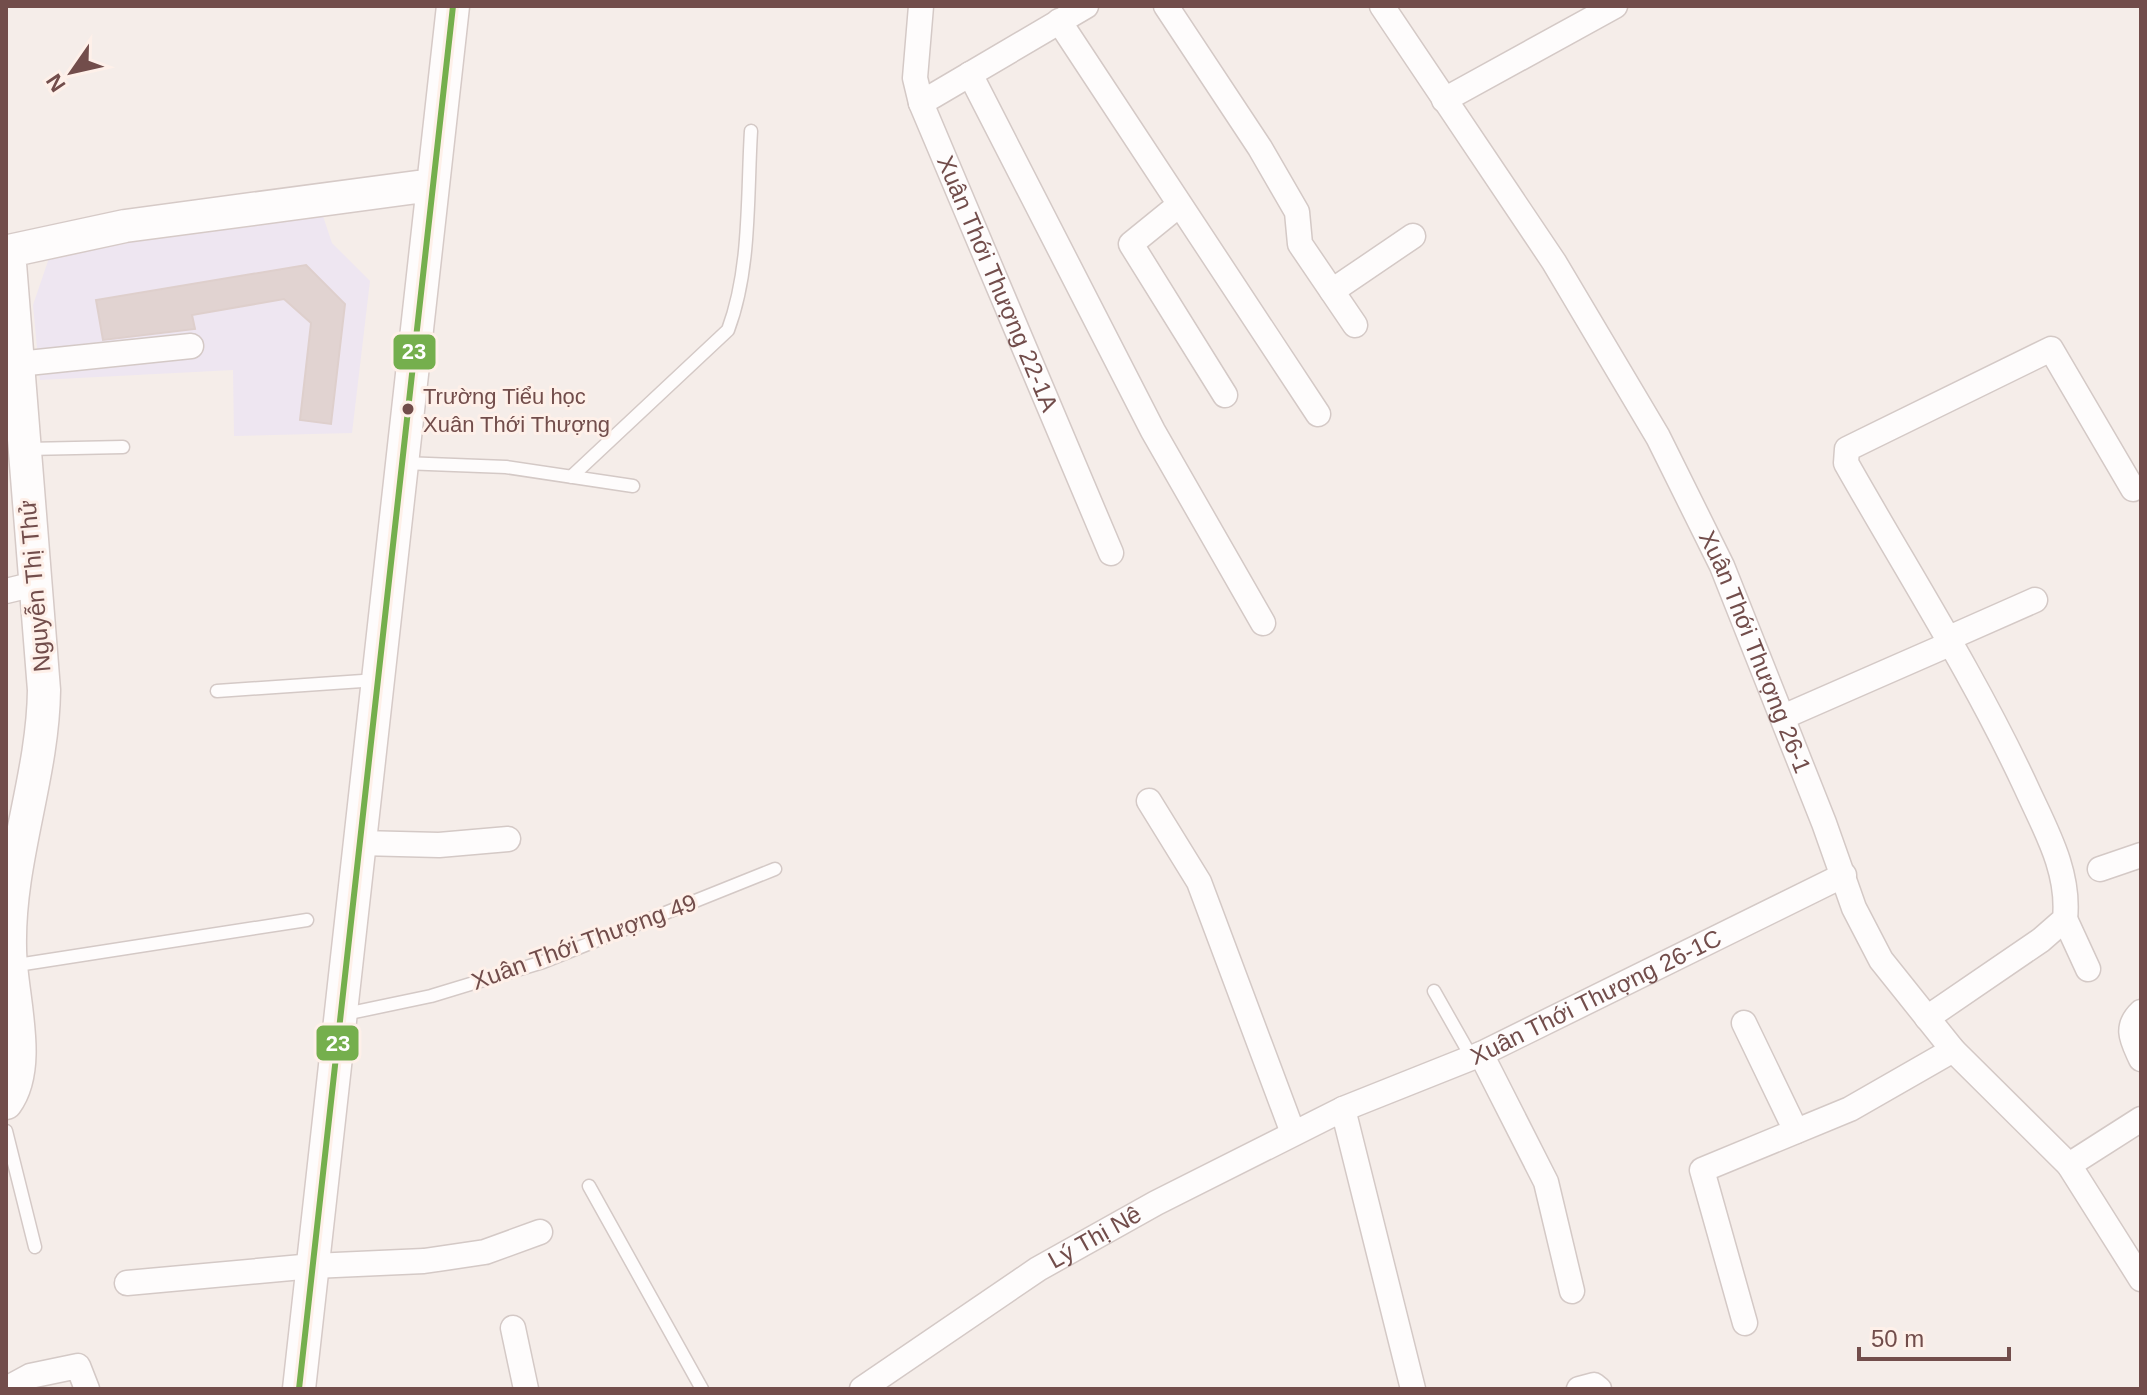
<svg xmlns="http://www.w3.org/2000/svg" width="2147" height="1395" viewBox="0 0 2147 1395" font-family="Helvetica,sans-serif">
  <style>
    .education { fill: #eee6f1 }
    .building { fill: #e1d3d1; stroke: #decfcc; stroke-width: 2 }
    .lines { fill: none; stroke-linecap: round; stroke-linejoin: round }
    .lane-casing { stroke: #d4c9c6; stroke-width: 15 }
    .street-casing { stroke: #d4c9c6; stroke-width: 27 }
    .secondary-casing { stroke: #d6cac7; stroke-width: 35 }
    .lane { stroke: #fefcfc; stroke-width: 12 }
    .street { stroke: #fefcfc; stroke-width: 24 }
    .secondary { stroke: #fefcfc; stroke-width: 32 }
    .bus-1-casing { stroke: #fef0e9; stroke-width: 12 }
    .bus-1 { stroke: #75af4d; stroke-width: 6 }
    .bus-dot { fill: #724d4b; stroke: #fef0e9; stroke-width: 3 }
    .labels { text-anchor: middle; stroke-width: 6; stroke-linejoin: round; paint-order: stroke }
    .bus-label { font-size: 22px; fill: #724d4b; stroke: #fef0e9; text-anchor: start }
    .street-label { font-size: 24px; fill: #724d4b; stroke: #fef0e9 }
    .line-badge { stroke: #fef0e9; stroke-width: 3 }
    .badge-label { font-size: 22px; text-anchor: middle; font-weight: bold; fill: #fff }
  </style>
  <rect width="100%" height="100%" fill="#f5ede9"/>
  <path class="education" d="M321,210L332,243L370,281L352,433L234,436L233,370L40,380L33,305L49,258L83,243Z"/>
  <path class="building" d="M306,265L345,304L331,424L300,420L311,323L284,299L192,315L195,329L103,340L96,300Z"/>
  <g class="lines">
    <defs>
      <path id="lane" d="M27,449L123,447
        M403,463L506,467L633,486
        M571,477L728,330C751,269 747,196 751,131
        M217,691L377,680
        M11,966L307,920
        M1434,991L1472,1058
        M345,1014L431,996L543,962L775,869
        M6,1131L35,1247
        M589,1186L702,1389"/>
      <g id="street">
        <path id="s1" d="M921,6L915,78L921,103L1111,553"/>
        <path d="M1166,6L1260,148L1297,212L1300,244L1355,325"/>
        <path id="s2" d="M1382,6L1554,262L1658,437L1722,566L1824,823L1854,908L1881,960L1953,1050L2069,1165L2141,1279"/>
        <path d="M1059,21L1318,414"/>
        <path d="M970,74L1153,431L1263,623"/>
        <path d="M1444,100L1615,6"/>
        <path d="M921,103L1086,6"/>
        <path d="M1179,205L1131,244L1225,395"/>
        <path d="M1332,291L1413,236"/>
        <path d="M18,364L191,346"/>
        <path d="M6,591L35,584"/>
        <path d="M1949,638L2035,600"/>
        <path d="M1783,717L1952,643"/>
        <path d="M1149,801L1199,882L1293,1133"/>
        <path d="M360,843L439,845L508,839"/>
        <path d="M2100,869L2141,855"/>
        <path d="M2065,919L2088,969"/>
        <path d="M2141,1012C2124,1028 2133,1041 2141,1059"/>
        <path d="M1927,1018L2041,940L2065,919C2070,871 2045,829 2026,787C1974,675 1907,571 1846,463L1847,449L2051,349L2133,489"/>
        <path d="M1744,1023L1796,1131"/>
        <path d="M1481,1054L1546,1182L1572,1291"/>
        <path d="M1343,1109L1413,1389"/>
        <path d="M2069,1165L2141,1119"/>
        <path d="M127,1283L313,1266L424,1261L485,1252L540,1232"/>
        <path d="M1745,1323L1702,1170L1850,1109L1953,1050"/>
        <path d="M513,1328L526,1389"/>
        <path d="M6,1389L30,1376L78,1366L87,1389"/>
        <path id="s3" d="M862,1389L1038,1269L1156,1203L1343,1109L1481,1054L1844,875"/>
        <path d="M1579,1389L1594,1385L1599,1389"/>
      </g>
      <path id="secondary" d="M6,1103C34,1065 10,993 10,948C8,860 43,777 44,690L9,251L125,226L432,185
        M299,1389L453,6"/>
    </defs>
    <use href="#lane" class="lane-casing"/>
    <use href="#street" class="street-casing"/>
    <use href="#secondary" class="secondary-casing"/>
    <use href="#lane" class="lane"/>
    <use href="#street" class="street"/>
    <use href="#secondary" class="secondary"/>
    <defs>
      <path id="bus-1" d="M299,1389L453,6"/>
    </defs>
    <use href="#bus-1" class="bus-1-casing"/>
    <use href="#bus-1" class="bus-1"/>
  </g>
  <circle class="bus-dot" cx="408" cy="409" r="7"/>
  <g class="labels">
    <g class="bus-label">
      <text x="423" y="404">Trường Tiểu học<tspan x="423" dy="28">Xuân Thới Thượng</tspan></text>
    </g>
    <g class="street-label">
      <text dy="8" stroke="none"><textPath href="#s1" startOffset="294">Xuân Thới Thượng 22-1A</textPath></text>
      <text transform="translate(35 586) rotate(-95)" y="8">Nguyễn Thị Thử</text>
      <text dy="8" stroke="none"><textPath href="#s2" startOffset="748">Xuân Thới Thượng 26-1</textPath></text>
      <text transform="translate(584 942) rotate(-20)" y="8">Xuân Thới Thượng 49</text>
      <text dy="8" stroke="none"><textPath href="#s3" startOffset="834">Xuân Thới Thượng 26-1C</textPath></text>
      <text dy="8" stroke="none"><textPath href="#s3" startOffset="278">Lý Thị Nê</textPath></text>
    </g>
  </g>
  <g class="line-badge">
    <rect x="392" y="333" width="45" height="38" rx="8" fill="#75af4d"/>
    <rect x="315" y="1024" width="45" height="38" rx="8" fill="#75af4d"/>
  </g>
  <g class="badge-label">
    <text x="414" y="359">23</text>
    <text x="338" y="1051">23</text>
  </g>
  <rect width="2147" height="1395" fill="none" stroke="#724d4b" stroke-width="16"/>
  <g transform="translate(72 72) rotate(236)" stroke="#fef0e9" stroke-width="6" paint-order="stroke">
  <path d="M0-6L14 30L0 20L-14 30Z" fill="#724d4b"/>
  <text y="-12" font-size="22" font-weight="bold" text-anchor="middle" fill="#724d4b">N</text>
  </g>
  <path d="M1859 1347v12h150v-12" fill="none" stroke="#724d4b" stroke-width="4"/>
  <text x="1871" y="1347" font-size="24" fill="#724d4b" stroke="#fef0e9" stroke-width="6" paint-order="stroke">50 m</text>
</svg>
